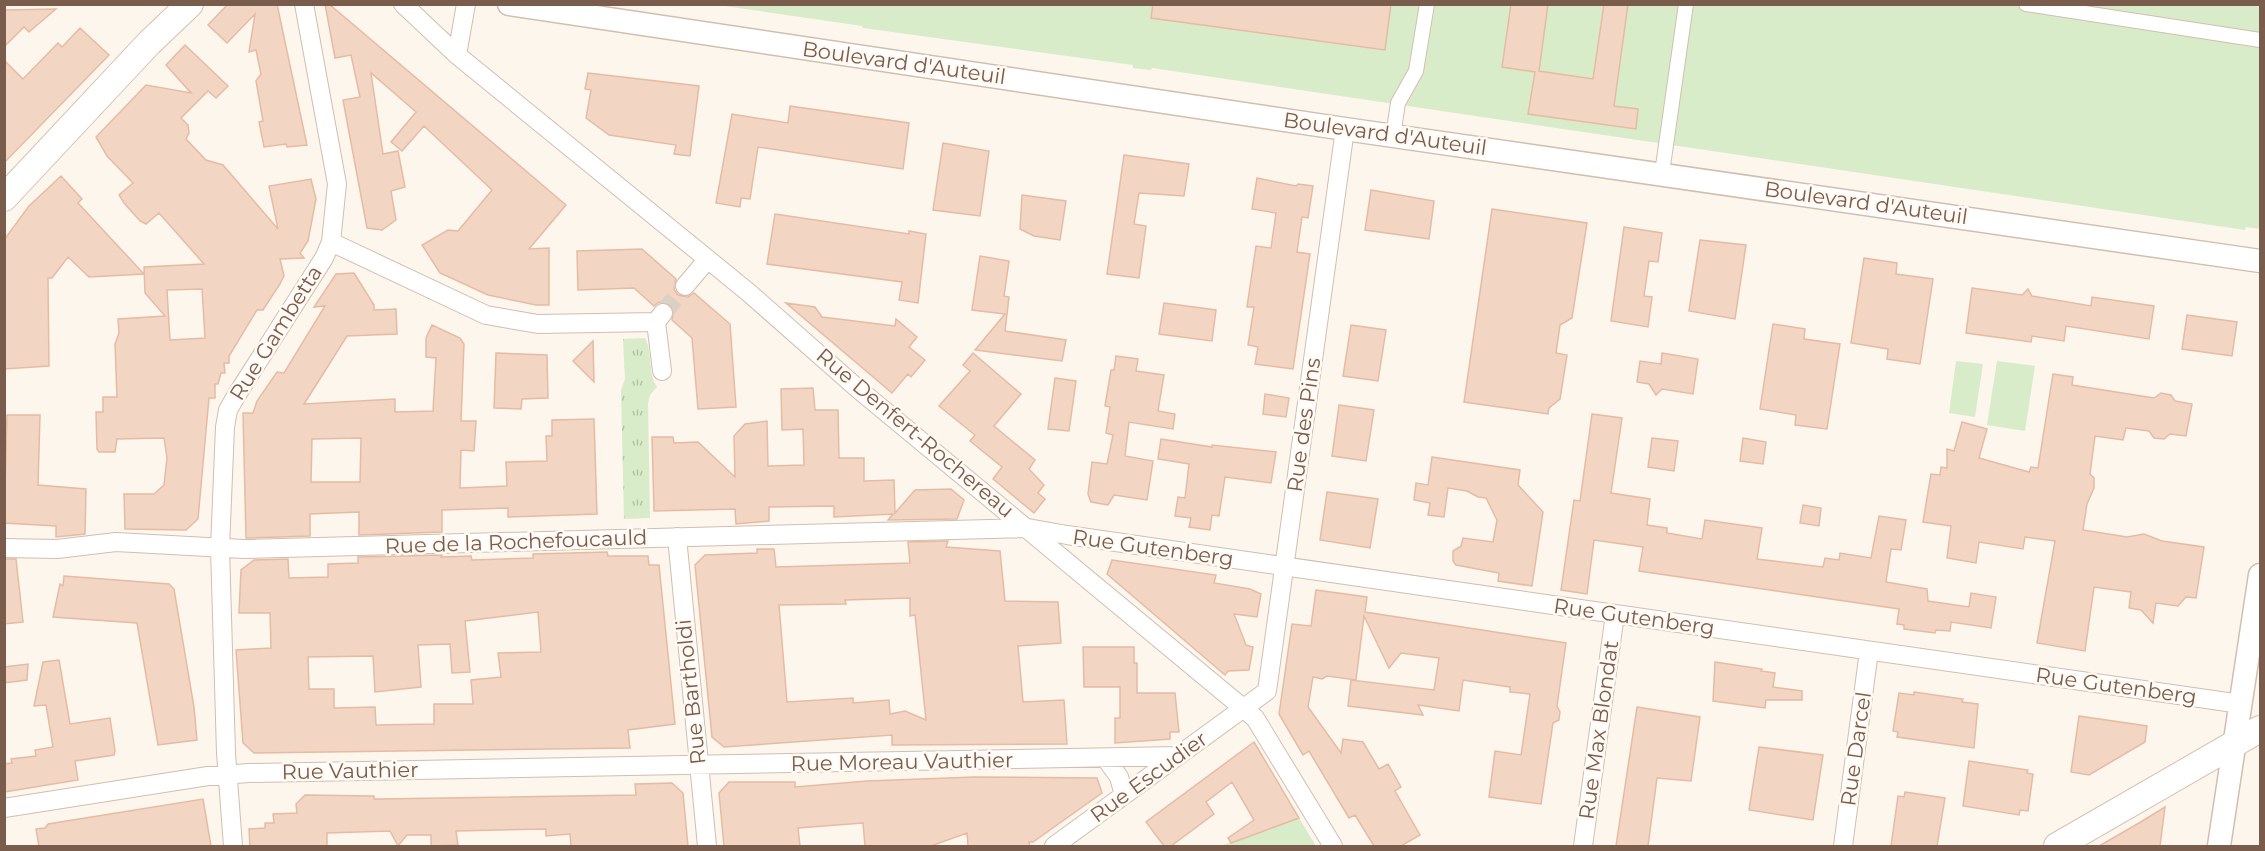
<svg xmlns="http://www.w3.org/2000/svg" width="2265" height="851" viewBox="0 0 2265 851" font-family="Montserrat,sans-serif">
  <style>
    .grass { fill: #d8ecc9 }
    .park { fill: url(#park-tufts) }
    .building { fill: #f3d5c3; stroke: #e6bba3; stroke-width: 1.5; fill-rule: evenodd }
    .lines { fill: none; stroke-linecap: round; stroke-linejoin: round }
    .minor-tunnel { stroke: #dcd0c4; stroke-width: 18; stroke-dasharray: 18 9; stroke-linecap: butt }
    .pedestrian-casing { stroke: #d1beb0; stroke-width: 16 }
    .minor-casing { stroke: #d1beb0; stroke-width: 20 }
    .tertiary-casing { stroke: #d1beb0; stroke-width: 25 }
    .secondary-casing { stroke: #d6c0b0; stroke-width: 28 }
    .pedestrian { stroke: #fff; stroke-width: 14 }
    .minor { stroke: #fff; stroke-width: 18 }
    .tertiary { stroke: #fff; stroke-width: 22 }
    .secondary { stroke: #fff; stroke-width: 26 }
    .labels { text-anchor: middle; stroke-width: 5; stroke-linejoin: round; paint-order: stroke }
    .street-label { font-size: 21px; fill: #7a5c4d; stroke: #fffaf3 }
  </style>
  <defs>
    <pattern id="park-tufts" width="24" height="20" patternUnits="userSpaceOnUse" patternTransform="scale(1.5)"><rect width="24" height="20" fill="#d8ecc9"/><path d="M3 7l-1-3M5 7V3M7 7l1-3M15 17l-1-3M17 17v-4M19 17l1-3" fill="none" stroke="#b4c2a5"/></pattern>
  </defs>
  <rect width="100%" height="100%" fill="#fdf6ec"/>
  <path class="grass" d="M718,5H2260V229L2246,227L2245,230L1152,68L1151,70L1133,68V65L863,28L862,26Z
    M1956,361L1983,364L1975,417L1949,413Z
    M1997,361L2035,366L2025,431L1987,425Z
    M1299,818L1316,846H1220Z"/>
  <path class="park" d="M645,338C653,354 647,371 657,387L650,395L648,403L650,518L624,519L621,390L625,379L623,339Z"/>
  <path class="building" d="M228,4H277L307,145L287,147L286,144L264,147L259,122L263,121L256,81L261,74L256,50L249,52L255,14L227,43L208,25Z
    M325,4H329L566,205L529,249L549,248V305H536L488,295L440,273L422,245L448,230L458,231L492,190L424,126L402,151L391,142L416,112L371,73L383,154L398,151L405,187L391,191L396,220L382,230L367,228L343,100L360,97L351,55L335,58Z
    M1153,4H1391L1385,50L1151,18Z
    M1511,4H1548L1539,71L1593,79L1604,4H1628L1614,106L1638,109L1636,129L1528,114L1535,72L1502,67Z
    M56,9L29,32L24,27L4,47V10Z
    M80,28L109,55L4,163V60L23,79L58,43L62,47Z
    M185,45L228,86L216,98L208,91L181,118L188,125L189,133L186,139L206,160L223,165L278,229L269,186L311,179L316,199L308,241L300,253L304,258L280,259L284,276L280,284L263,310H257L229,356V363H224L225,373H221L218,384H215V398H209L198,519L186,530L125,529L124,494H154L164,485L167,458L164,438L117,439L115,452H99L97,449L96,412H103V397H117L115,344L119,333L118,319L165,316L145,293L144,267L204,264L159,213L146,224L140,221L124,203L119,195L133,183L107,156L96,137L146,85L191,93L166,65ZM202,289L205,338L170,340L167,290Z
    M588,73L699,86L690,156L674,154L676,145L609,135L586,118L591,90L585,89Z
    M790,106L909,123L903,169L758,147L750,199L741,198L740,207L716,203L732,114L788,123Z
    M943,143L989,151L980,216L933,210Z
    M1124,155L1189,164L1184,196L1139,193L1134,224L1146,226L1139,278L1107,274Z
    M61,176L82,199L78,203L144,274L89,277L68,257L52,278H48L49,366L4,369V240L29,206Z
    M1257,178L1296,186L1298,184L1313,186L1308,218L1302,217L1297,252L1310,254L1293,369L1255,364L1258,347L1248,345L1254,307H1247L1256,246L1271,248L1276,213L1252,209Z
    M1371,190L1434,201L1429,239L1365,230Z
    M1022,195L1066,201L1060,240L1034,236L1020,229Z
    M1492,209L1587,223L1572,318L1560,325L1556,353L1567,355L1560,399L1549,408L1548,414L1464,402Z
    M775,214L909,234V231L926,234L918,303L899,300L902,282L767,264Z
    M1624,227L1662,233L1658,262L1649,261L1644,296L1652,297L1648,327L1611,321Z
    M1700,240L1746,245L1735,319L1689,311Z
    M642,249L676,279L674,289L678,295L688,297L694,293L730,324L736,407L698,409L692,338L672,320L674,309L669,304L659,302L654,306L634,288L578,290L577,251Z
    M980,256L1009,261L1004,296L1009,297L1005,331L1066,340L1062,361L975,350L1005,314L972,310Z
    M1864,258L1897,263L1896,274L1933,279L1920,364L1887,359L1888,349L1851,343Z
    M354,273L374,305V310L396,309L397,334L347,336L304,404L395,399V412L433,411L436,358L426,357V338L432,325L460,338L464,344L461,421H476L474,451L461,450L460,488L507,486L506,462L547,461L546,436H552V420L594,419L597,514L508,517V508L442,510V532L359,535V512L310,514V536L246,538L243,413H253L257,401L277,372L284,373L325,306L314,307L336,274ZM361,438L360,482H311L312,439Z
    M1972,288L2022,295L2028,289L2032,296L2091,306L2092,297L2154,306L2149,339L2066,326L2064,341L2032,336L2031,342L1966,333Z
    M786,303L815,307L822,317L895,326L896,319L917,337L909,347L925,360L911,377L908,374L892,393Z
    M1164,303L1216,310L1212,341L1159,334Z
    M2187,315L2237,322L2232,356L2182,349Z
    M1773,324L1805,329L1804,339L1840,344L1827,429L1795,425L1796,415L1760,409Z
    M1351,325L1386,330L1378,381L1343,376Z
    M593,341L594,382L573,361Z
    M496,353L547,355L548,398L522,399L521,409L494,408Z
    M973,353L1021,394L994,426L1035,460L1029,469L1044,485L1038,493L1045,499L1034,513L993,479L1002,467L970,441L975,435L939,406L970,371L963,365Z
    M1662,353L1698,359L1693,394L1662,389L1656,395L1649,384L1637,382L1640,361L1661,364Z
    M1116,356L1138,359L1136,371L1164,375L1158,411L1175,414L1173,429L1129,422L1125,456L1153,461L1147,500L1114,495L1108,505L1091,502L1088,494L1092,462L1107,464L1113,435L1106,433L1110,407L1105,406L1111,370H1114Z
    M2053,374L2073,377L2072,385L2154,398L2161,393L2171,395L2175,401L2192,404L2186,436L2170,434L2164,439L2154,438L2149,431L2126,428L2123,440L2095,436L2090,474L2094,478V488L2087,504L2083,530L2127,537L2144,534L2162,541L2204,547L2196,598L2186,597L2178,606L2156,603L2153,623L2141,610L2129,608L2131,592L2094,587L2085,651L2037,643L2055,541L2025,537L2023,549L1979,542L1976,563L1947,558L1951,526L1923,522L1931,474L1940,475L1941,467L1947,468V449L1954,451L1962,422L1987,429L1979,458L2029,472L2031,467L2038,468Z
    M1055,378L1076,381L1069,431L1048,429Z
    M813,388L815,410H838L839,458H864V481L894,480L895,513L915,490L951,489L964,500L957,519L888,520L893,514L834,517V506L769,507V521L736,524L735,509L654,511L652,437H673L674,443L698,442L735,477L734,436L745,424L767,421L768,466L804,465L803,429L782,430L781,389Z
    M1265,394L1289,398L1286,417L1263,414Z
    M1339,405L1374,410L1366,461L1332,456Z
    M1592,414L1622,418L1611,493L1650,499L1647,525L1667,528V533L1702,539L1705,520L1762,528L1757,559L1823,567L1825,558L1839,560L1840,553L1871,558L1879,516L1906,520L1901,550L1891,549L1886,582L1927,589L1928,601L1969,607L1971,593L1996,597L1991,628L1951,622L1950,631L1936,630L1935,633L1904,629V625L1897,624L1899,609L1639,571L1643,547L1594,540L1587,594L1561,590L1574,500L1580,501Z
    M7,415H40L38,485L86,489L85,534L56,537V526L4,523Z
    M1652,438L1678,441L1674,471L1648,467Z
    M1743,438L1766,442L1763,464L1740,461Z
    M1161,439L1212,447V445L1276,452L1271,483L1225,477L1219,516L1212,515L1210,530L1189,527L1191,518L1175,516L1178,497L1185,498L1189,464L1158,459Z
    M1432,457L1520,470L1518,485L1543,512L1532,586L1498,581L1499,573L1456,565L1453,561V551L1461,546L1463,538L1493,542L1497,520L1486,498L1478,497L1467,491L1448,488L1444,517L1428,515L1430,503L1414,500L1416,483L1428,485Z
    M1327,492L1378,499L1370,548L1320,540Z
    M1803,505L1821,508L1819,526L1800,523Z
    M948,541L946,547L1000,551L1005,601L1058,602L1061,643L1018,646L1023,702L1064,700L1067,744L892,745V735L724,747L712,737L695,565L705,555L757,553V549H774L776,567L910,563L908,542ZM910,598V616L915,615L926,720L905,711L890,714L889,700L853,703V698L787,702L779,605L846,604L845,600Z
    M607,552L608,556H648L649,565H659L675,724L628,730L630,748L254,753L243,743L236,650L271,648L270,613H239L241,570L254,560L288,559L289,578L328,577V564L358,563V557L442,555L441,557L471,556L472,560L533,558V554ZM538,612L541,652L498,653L501,677L471,680L473,704H434V724L376,725L375,707L334,708V689H309L308,657L373,656L375,692L421,687L418,645L450,644L452,673L470,672L465,621Z
    M4,559H16L23,622L4,624Z
    M1112,560L1216,575L1214,583L1250,589L1261,594L1257,617L1234,614L1246,645L1253,647L1249,670L1228,671L1225,675L1107,574Z
    M64,576L169,584L174,589L194,707L197,740L158,745L137,623L53,617L60,584L63,586Z
    M1316,590L1367,597L1365,612L1566,643L1557,706L1560,712L1559,720L1553,723L1541,804L1489,797L1495,751L1521,755L1530,694L1510,692V687L1463,680L1459,711L1418,705L1423,715L1348,706L1351,680L1434,690L1439,658L1401,653L1389,668L1364,616L1356,680L1327,676L1322,679L1313,677L1308,707L1341,753L1343,739L1363,742L1379,769L1388,764L1401,787L1395,791L1420,835L1401,846H1374L1355,815L1349,818L1309,751L1303,755L1279,714L1292,624L1311,626Z
    M1083,647H1134V663H1137V693H1175L1179,732H1170V739L1115,743V718H1120V687H1084Z
    M59,660L70,724L110,718L115,751L114,755L75,761L78,780L4,792V764L12,763L11,759L36,756L35,750L53,747L46,705L34,706L43,662Z
    M1715,662L1762,669L1761,671L1775,673L1773,687L1802,691V700H1766L1765,708L1713,701Z
    M28,664L27,680L4,683V667Z
    M1914,692L1963,699L1962,702L1978,704L1974,748L1897,737L1898,732L1893,731L1899,693L1914,695Z
    M1637,707L1700,717L1691,781L1657,778L1648,846H1616Z
    M2079,716L2147,726L2145,742L2089,775L2071,772Z
    M1254,742L1299,818L1231,843L1228,838L1254,820L1232,782L1206,802L1214,814L1171,846H1164L1146,822Z
    M1759,747L1823,755L1813,820L1749,810Z
    M1969,761L2028,770L2027,773L2033,774L2028,811L2020,810L2019,815L1963,806Z
    M974,777L1097,778L1102,793L1033,842H1029L1030,846H968L967,833L931,846H865L863,823L798,828L800,846H724L719,793L729,782H795V787L867,781Z
    M672,783L683,793L688,846H571L570,834L546,836V829L456,831L458,845L431,846V835H407L398,846L390,831L327,833V846H250L249,829L265,828V823H274L273,814L297,813L296,804L305,795L374,796V799H378L636,795L635,784Z
    M1905,792L1945,798L1937,846H1891L1898,796L1904,797Z
    M203,799L211,846H39L36,829L45,828L48,824Z
    M2165,807L2160,846H2099L2139,823Z"/>
  <g class="lines">
    <path class="minor-tunnel" d="M663,313L685,286"/>
    <defs>
      <path id="pedestrian" d="M2026,4L2260,40
        M1393,136L1398,103L1416,71L1427,4
        M1662,173L1686,4"/>
      <path id="minor" d="M403,4L457,55L748,292L857,388L1255,718L1333,846
        M457,55L466,4
        M331,242L486,315L538,324L656,322
        M685,286L707,260
        M662,371L656,322L663,313
        M677,537L707,846
        M4,548L57,549L116,542L244,549L1028,528L1067,535L2241,704
        M1106,759L1119,777L1124,795
        M4,808L208,776L249,773L1177,756
        M233,846L226,753L220,548L225,427L228,410L236,396L324,258L331,242L337,184L304,4
        M1054,846L1267,691L1345,129
        M1583,846L1615,614
        M1843,846L1869,651"/>
      <path id="tertiary" d="M509,4L1345,129L2260,261
        M2219,846L2260,575"/>
      <path id="secondary" d="M4,198L149,43L190,4
        M2057,846L2260,729"/>
    </defs>
    <use href="#pedestrian" class="pedestrian-casing"/>
    <use href="#minor" class="minor-casing"/>
    <use href="#tertiary" class="tertiary-casing"/>
    <use href="#secondary" class="secondary-casing"/>
    <use href="#pedestrian" class="pedestrian"/>
    <use href="#minor" class="minor"/>
    <use href="#tertiary" class="tertiary"/>
    <use href="#secondary" class="secondary"/>
  </g>
  <g class="labels">
    <g class="street-label">
      <text transform="translate(904 63) rotate(8)" y="7">Boulevard d'Auteuil</text>
      <text transform="translate(1385 134) rotate(8)" y="7">Boulevard d'Auteuil</text>
      <text transform="translate(1866 203) rotate(8)" y="7">Boulevard d'Auteuil</text>
      <text transform="translate(276 333) rotate(-58)" y="7">Rue Gambetta</text>
      <text transform="translate(1304 425) rotate(-82)" y="7">Rue des Pins</text>
      <text transform="translate(915 433) rotate(40)" y="7">Rue Denfert-Rochereau</text>
      <text transform="translate(516 542) rotate(-2)" y="7">Rue de la Rochefoucauld</text>
      <text transform="translate(1153 548) rotate(8)" y="7">Rue Gutenberg</text>
      <text transform="translate(1634 617) rotate(8)" y="7">Rue Gutenberg</text>
      <text transform="translate(2116 686) rotate(8)" y="7">Rue Gutenberg</text>
      <text transform="translate(691 692) rotate(-96)" y="7">Rue Bartholdi</text>
      <text transform="translate(1599 730) rotate(-82)" y="7">Rue Max Blondat</text>
      <text transform="translate(1856 749) rotate(-82)" y="7">Rue Darcel</text>
      <text transform="translate(902 762) rotate(-1)" y="7">Rue Moreau Vauthier</text>
      <text transform="translate(350 771) rotate(-1)" y="7">Rue Vauthier</text>
      <text transform="translate(1149 777) rotate(-36)" y="7">Rue Escudier</text>
    </g>
  </g>
  <rect width="2265" height="851" fill="none" stroke="#7a5c4d" stroke-width="12"/>
</svg>
